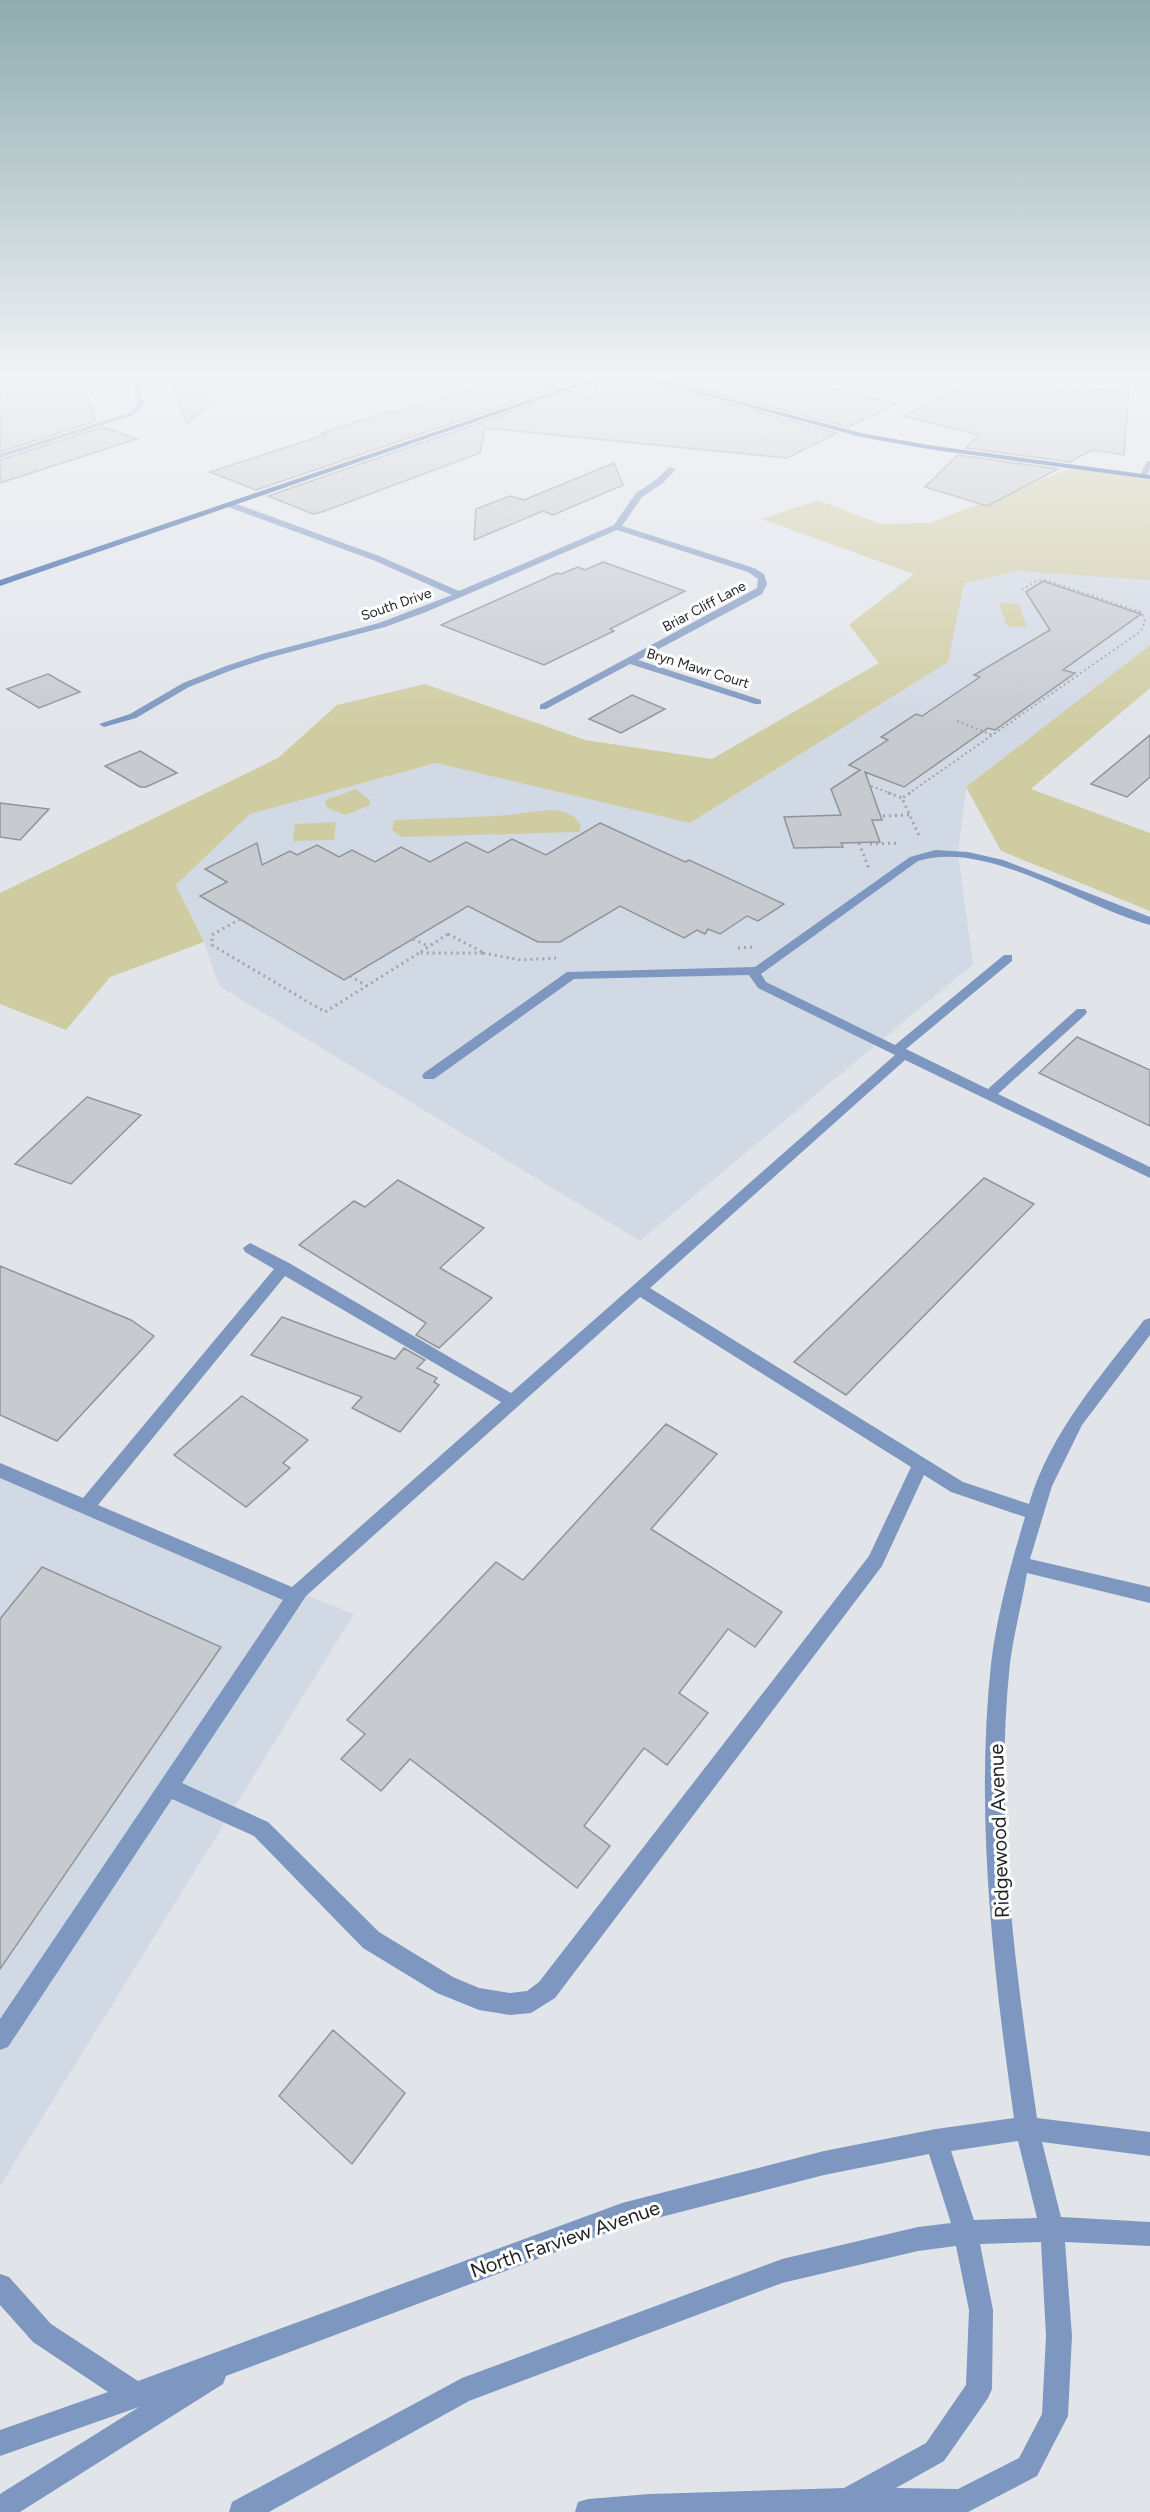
<svg xmlns="http://www.w3.org/2000/svg" width="1150" height="2512" viewBox="0 0 1150 2512" font-family="Figtree,sans-serif">
  <style>
    .built { fill: #d1d9e5 }
    .green { fill: #d0cca2 }
    .building { fill: #c7cbd0; stroke: #919499; stroke-width: 1.5 }
    .lines { fill: none; stroke-linecap: round; stroke-linejoin: round }
    .path-far2 { stroke: #a1a5a9; stroke-width: 1.5; stroke-dasharray: 1.5 2; stroke-linecap: butt }
    .path-far1 { stroke: #a1a5a9; stroke-width: 2; stroke-dasharray: 2 3; stroke-linecap: butt }
    .path { stroke: #a1a5a9; stroke-width: 3; stroke-dasharray: 2 4; stroke-linecap: butt }
    .minor { fill: #7d97c1; fill-rule: evenodd }
    .major { fill: #25539d; fill-rule: evenodd }
    .labels { text-anchor: middle; stroke-width: 6; stroke-linejoin: round; paint-order: stroke }
    .far-street-label { font-size: 14px; fill: #1f2123; stroke: #fff }
    .near-street-label { font-size: 20px; fill: #1f2123; stroke: #fff }
  </style>
  <rect width="100%" height="100%" fill="#e1e5ea"/>
  <path class="built" d="M1016,571L1150,580V645L966,788L958,854L973,964L640,1241L219,986L204,942L176,885L250,814L437,763L690,823L948,662L963,583Z
    M0,1474L354,1614L0,2186Z"/>
  <path class="green" d="M1074,467L1150,477V580L1016,571L964,583L948,662L690,823L436,763L250,814L176,885L204,942L110,977L66,1030L0,1004V893L278,758L337,705L425,684L585,740L712,759L879,663L849,625L914,574L762,519L818,500L880,524L930,523Z
    M999,603L1019,604L1027,627L1007,626Z
    M1150,645V688L1031,789L1150,833V911L1001,851L966,787Z
    M356,789L370,800V805L345,815L328,808L325,804L326,800Z
    M548,810C561,810 575,813 581,826L579,832L401,837L392,830L394,820L497,816Z
    M336,822L334,840L293,841L295,824Z"/>
  <path class="building" d="M33,377L89,398L95,421L0,452V386Z
    M169,377H197L209,405L187,424Z
    M509,377H518L556,388L256,490L210,472L327,434L322,433L390,411L394,413Z
    M607,377H634L635,379L837,433L787,458L485,428L480,453L322,512L313,514L268,496L568,392L595,400L597,382Z
    M654,377H775L808,385L812,383L896,404L848,427Z
    M985,377H1009L1073,392L1129,386L1124,455L1092,450L1070,462L966,448L979,435L903,416Z
    M103,427L137,439L0,483V460Z
    M958,455L1058,469L987,506L925,487Z
    M614,463L623,485L553,515L543,511L474,540L476,509L510,496L524,500Z
    M603,562L685,591L610,629L614,631L544,665L441,625L557,573L561,574L578,567L585,570Z
    M1043,581L1141,614L1063,670L1075,673L995,730L988,728L904,787L865,772L882,820H872L880,842L841,843L843,847L794,848L784,817L841,815L831,789L860,770L849,765L888,740L881,737L916,714L922,716L980,677L974,675L1050,630L1026,592Z
    M48,674L80,692L39,708L7,689Z
    M632,695L665,709L621,733L589,719Z
    M1150,735V777L1127,797L1091,784Z
    M140,751L177,773L146,787H140L105,766Z
    M0,803L49,809L20,840L0,837Z
    M600,823L685,862L689,860L784,904L758,921L747,916L720,934L708,929L705,934L697,930L684,938L620,906L560,942H538L468,906L344,980L200,896L227,882L205,869L257,843L262,865L290,851L297,855L317,845L339,857L352,850L375,862L401,847L430,862L466,842L488,853L512,839L546,855Z
    M1077,1037L1150,1070V1126L1039,1073Z
    M87,1097L141,1115L71,1184L15,1164Z
    M984,1178L1034,1204L846,1395L794,1362Z
    M398,1180L484,1228L440,1268L492,1298L439,1348L416,1335L426,1323L299,1245L354,1201L365,1207Z
    M0,1266L131,1320L154,1336L57,1441L0,1415Z
    M282,1317L395,1359L404,1348L425,1360L417,1368L437,1378L434,1382L439,1385L400,1432L352,1408L362,1397L251,1355Z
    M242,1396L308,1440L283,1463L290,1468L246,1507L174,1455Z
    M666,1424L717,1454L651,1529L782,1612L755,1647L728,1629L679,1693L708,1713L667,1765L644,1748L584,1826L610,1846L577,1888L410,1759L381,1791L341,1759L365,1734L347,1720L496,1562L523,1580Z
    M42,1567L221,1647L0,1969V1619Z
    M333,2030L405,2093L352,2164L279,2096Z"/>
  <g class="lines">
    <path class="path-far2" d="M399,377L410,381"/>
    <path class="path-far1" d="M957,721L992,735
      M871,786L892,794
      M908,794L1141,631L1145,621L1141,612L1046,580L1036,581L1020,591"/>
    <path class="path" d="M888,793L902,798
      M910,793L902,798L920,838
      M883,816L909,815
      M859,843L869,869
      M870,844L899,843
      M240,919L212,935V945L325,1012L419,953
      M448,934L484,953H419Z
      M413,939L428,946
      M738,948L754,947
      M483,953L521,960L556,958
      M350,976L367,986"/>
    <path class="minor" d="M132,377H138L144,405L133,415L0,458V454L129,413L137,405Z
      M1147,461H1150V469L1145,478H1139Z
      M669,467L676,469L663,483L642,497L622,526L754,568L764,574L767,584L762,594L638,660L761,700V704H755L630,664L546,709H540V705L757,588L758,579L748,572L617,530L426,612L385,627L268,658L232,670L189,687L136,718L104,727L99,724L130,714L183,683L226,666L262,654L379,623L452,595L373,560L228,507V503H234L379,556L459,591L614,525L636,493L657,479Z
      M935,850L968,852L1003,860L1150,917V925C1082,907 988,839 918,861L761,974L766,982L895,1045L1004,955H1012V961L906,1049L988,1089L1077,1009H1085L1087,1012L1085,1015L998,1094L1150,1167V1178L905,1060L650,1288L963,1482L1029,1504C1050,1433 1100,1377 1144,1320L1150,1318V1335L1082,1425L1052,1486L1030,1559L1150,1587V1603L1027,1573C1022,1603 1014,1633 1010,1663C994,1814 1015,1968 1037,2118L1150,2132V2156L1042,2142L1061,2217L1150,2222V2246L1065,2242L1072,2336L1068,2416L1037,2476L968,2512H575L578,2502L588,2499L650,2494L844,2488L926,2443L966,2385L969,2310L956,2246L918,2251L782,2283L469,2401L269,2512H229L232,2502L462,2378L782,2259L918,2227L951,2223L929,2154L824,2175L622,2227L226,2376L223,2384L20,2512H0V2494L139,2407L0,2456V2430L108,2392L33,2342L0,2305V2274L9,2277L51,2324L138,2381L622,2203L824,2151L936,2129L1014,2118C993,1968 975,1815 991,1664C997,1614 1011,1564 1025,1517L951,1492L924,1475L882,1566L555,1998L531,2013L510,2015L479,2010L437,1993L363,1948L254,1836L172,1799L8,2047L0,2050V2019L283,1600L0,1478V1463L83,1498L274,1269L245,1252L243,1248L250,1243L289,1263L511,1393L895,1055L758,988L749,975L574,979L434,1079H424L422,1076L424,1073L567,972L755,967L910,857ZM285,1276L501,1402L292,1587L98,1505ZM640,1297L911,1467L869,1556L539,1982L527,1991L510,1993L479,1988L453,1977L379,1932L268,1822L182,1783L306,1596ZM1018,2141L1037,2218L974,2220L951,2151ZM1041,2242L1046,2336L1042,2414L1019,2458L958,2489L896,2488L944,2461L988,2398L992,2389L993,2310L980,2244Z"/>
    <path class="major" d="M596,377H605L0,586V580Z
      M636,377H646L861,433L928,445L1150,475V479L928,449L861,437Z"/>
  </g>
  <linearGradient id="sky" x2="0" y2="1"><stop stop-color="#8facaf"/><stop offset="0.52" stop-color="#f2f3f6"/><stop offset="1" stop-color="#f2f3f6" stop-opacity="0"/></linearGradient>
  <rect width="1150" height="728" fill="url(#sky)"/>
  <g class="labels">
    <g class="far-street-label">
      <text transform="translate(396 604) rotate(-19)" y="5">South Drive</text>
      <text transform="translate(704 606) rotate(-28)" y="5">Briar Cliff Lane</text>
      <text transform="translate(698 668) rotate(17)" y="5">Bryn Mawr Court</text>
    </g>
    <g class="near-street-label">
      <text transform="translate(999 1831) rotate(-92)" y="7">Ridgewood Avenue</text>
      <text transform="translate(565 2239) rotate(-19)" y="7">North Farview Avenue</text>
    </g>
  </g>
</svg>
